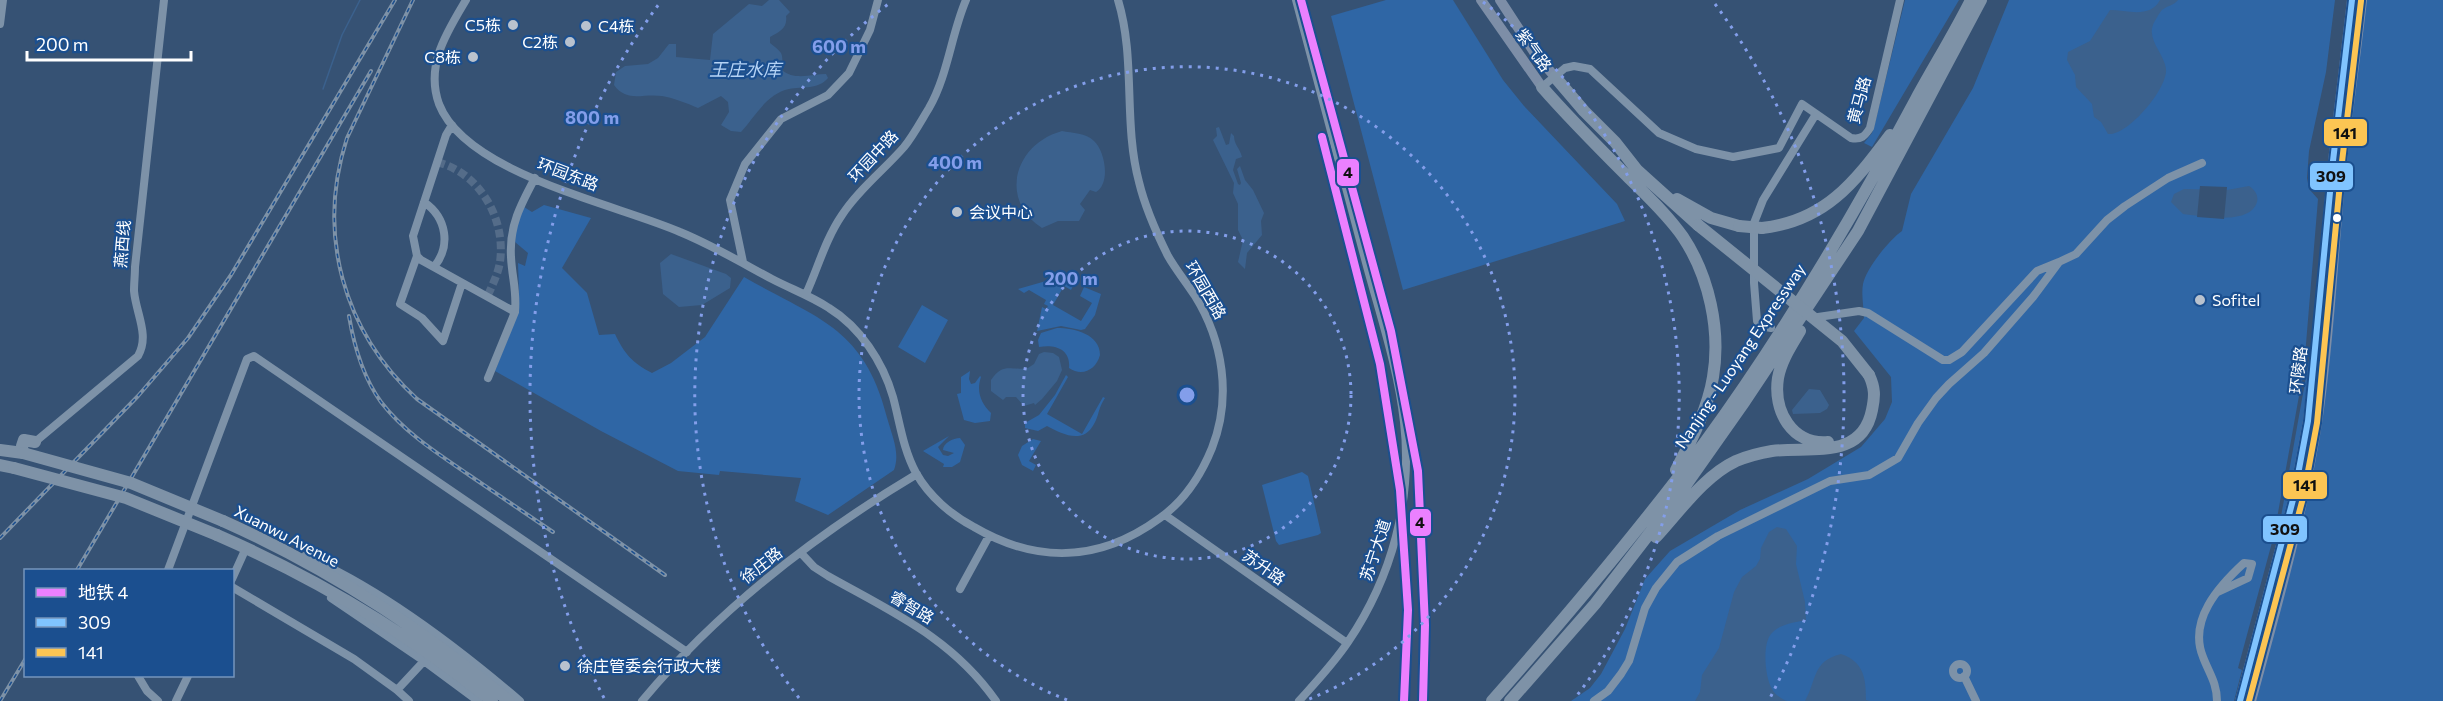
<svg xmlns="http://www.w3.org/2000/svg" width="2443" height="701" viewBox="0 0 2443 701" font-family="Commissioner,'Noto Sans SC',sans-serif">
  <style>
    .green { fill: #2f66a5 }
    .water { fill: #3b618d }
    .pier { fill: #365274 }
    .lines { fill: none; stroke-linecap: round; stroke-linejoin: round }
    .stream { stroke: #3b618d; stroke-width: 1.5 }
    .minor-tunnel { stroke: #546c89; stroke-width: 8; stroke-dasharray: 8 4; stroke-linecap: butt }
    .minor { stroke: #7d92a8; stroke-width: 8 }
    .major { stroke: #7d8ea7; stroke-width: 10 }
    .highway { stroke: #7e92a7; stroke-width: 12 }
    .rail-casing { stroke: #7e92a7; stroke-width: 4 }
    .rail { stroke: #1b4f8f; stroke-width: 1.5; stroke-dasharray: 4.5; stroke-linecap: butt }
    .highway-bridge { stroke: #7e92a7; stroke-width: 12 }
    .bus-1-casing { stroke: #1b4f8f; stroke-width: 10 }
    .bus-2-casing { stroke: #1b4f8f; stroke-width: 10 }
    .bus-1 { stroke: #80c4ff; stroke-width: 6 }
    .bus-2 { stroke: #fcc553; stroke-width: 6 }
    .metro-1-casing { stroke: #1b4f8f; stroke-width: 12 }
    .metro-1 { stroke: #eb80ff; stroke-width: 8 }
    .ring { fill: none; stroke: #839eea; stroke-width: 3; stroke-dasharray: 3 6 }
    .poi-dot { fill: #b9c2ce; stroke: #1b4f8f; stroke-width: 2 }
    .bus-dot { fill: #fff; stroke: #1b4f8f; stroke-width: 2 }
    .labels { text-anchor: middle; stroke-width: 4.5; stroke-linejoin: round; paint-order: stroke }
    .poi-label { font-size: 16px; fill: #fff; stroke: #1b4f8f; text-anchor: start }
    .street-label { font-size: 16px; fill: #fff; stroke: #1b4f8f }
    .water-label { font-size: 18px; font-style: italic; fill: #b5d3f5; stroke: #1b4f8f }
    .centre { fill: #839eea; stroke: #1b4f8f; stroke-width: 3 }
    .ring-label { font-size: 18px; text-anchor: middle; font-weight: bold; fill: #839eea; stroke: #1b4f8f; stroke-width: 4.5; stroke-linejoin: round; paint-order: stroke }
    .line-badge { stroke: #1b4f8f; stroke-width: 2 }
    .pale-badge-label { font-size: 16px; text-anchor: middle; font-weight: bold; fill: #111 }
  </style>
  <rect width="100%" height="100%" fill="#365274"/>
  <path class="green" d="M1386,0H1453L1503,80L1524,106L1617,204L1625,221L1403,290L1331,16Z
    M1905,0H1959L1872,147L1864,143L1872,133L1875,123Z
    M2009,0H2335L2326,72L2309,151L2307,178L2309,189L2318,199L2304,368L2274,535L2238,668L2242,670L2234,701H1571L1590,688L1601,674L1625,629L1645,579L1670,551L1740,510L1808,479L1861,447L1885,419L1892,402L1891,377L1854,331L1864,318C1864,308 1861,295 1863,284C1866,269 1889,240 1902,231L1911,194L1973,88Z
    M2360,0H2443V701H2248L2321,293Z
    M544,205L591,218L562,268L587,293L599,335L615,334C624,353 632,363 652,373L671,363L705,337L744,277C819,320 865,327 888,421C893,438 900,454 894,470L828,515L795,501L801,478L720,471L719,475L678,471L601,431L495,371L516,318L519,293L518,263L525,266L528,253L515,242L517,223L524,207L532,212Z
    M1046,281L1074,284L1071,290L1064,286L1053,305L1081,321L1092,303L1080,296L1084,287L1101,294L1095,315L1085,329L1081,330L1061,326L1037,331L1042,307L1046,309L1048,306L1044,304L1046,300L1029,290L1024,293L1018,289Z
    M922,305L948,320L925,363L898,347Z
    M1057,328C1074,328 1100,334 1100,355C1096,370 1082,377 1069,368C1071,349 1055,344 1039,347L1038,340L1041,333Z
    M970,371L969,379L971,384L975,383L980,376L981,377C976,392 981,403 991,413L990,421L975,423L964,420L957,394L961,393V377Z
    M1066,375L1068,377L1047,414L1082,434L1103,397L1105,398C1098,408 1099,416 1094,424C1083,445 1062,434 1047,426L1038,431L1025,428V423L1039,415L1055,395Z
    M949,436L938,447L943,455L948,456L954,453L943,450C943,443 953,438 960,438L965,445L960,462L952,467H943L944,464L923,451Z
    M1033,439L1041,441L1029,461L1036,465L1033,471L1022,465L1018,455L1022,446Z
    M1302,472L1308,476L1321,533L1318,535L1279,545L1276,541L1262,485Z"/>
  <path class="water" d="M769,0H779L790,12L786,16C788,28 779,32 770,37V43C783,54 783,51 782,70C794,81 813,74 826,74L828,78C818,90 803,86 789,89C766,94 755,117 741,132L731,131L721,125L729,112L728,102L721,96L698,108C689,104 671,97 662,96C643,93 627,103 614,85L616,72L625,66L648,64L658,58L669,44H676V57L710,60L713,34L749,4L762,6Z
    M2160,0H2178C2173,6 2168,5 2162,10C2160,12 2154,22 2153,25C2147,40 2165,55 2166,69C2168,88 2128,136 2108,134L2101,122L2094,117L2092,104L2076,87L2075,75L2067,60L2068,52L2090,41L2110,10C2127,10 2150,19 2160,0Z
    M1219,127L1226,145L1229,144L1231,133L1234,136C1234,145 1240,148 1242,157L1236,159L1233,170L1238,184L1240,185L1241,183L1237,169L1240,166L1245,180L1253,190L1264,213L1261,221L1262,235L1247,253L1245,269L1238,262L1243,240L1238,230V204L1233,193L1234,183L1213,140L1217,136L1216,128Z
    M1062,131C1072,133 1086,133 1094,141C1105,151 1111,183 1096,192L1090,190L1080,204L1085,210L1079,221H1058L1042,228C998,199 1015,144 1062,131Z
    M2249,186C2254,189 2259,195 2257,202C2250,226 2201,216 2183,214L2171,202L2174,194L2184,189L2227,190Z
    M671,254L726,274L731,278L730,288L702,305L679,307L663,294L660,263Z
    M1044,352L1053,353L1059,357L1062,370L1057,381L1042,399L1035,405L1034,403L1024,406L1016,397H1006L1003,400L991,391V380C1004,362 1009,371 1028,368L1034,364L1039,354Z
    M1809,389L1820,390L1829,405L1827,409L1820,413L1793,414L1792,410Z
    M1777,527L1786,529L1797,546L1796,564L1805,602L1806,620C1793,623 1779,624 1771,634C1762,645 1765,677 1772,689C1775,695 1782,699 1787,701H1695L1700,692L1702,675L1719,648L1734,592L1742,577L1756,566L1760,559L1761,548L1769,532Z
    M1841,654C1864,662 1866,678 1866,700L1870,701H1805C1817,680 1812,661 1841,654Z"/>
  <path class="pier" d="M2200,186L2227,187L2224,219L2197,217Z"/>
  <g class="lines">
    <path class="stream" d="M323,89L342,35L360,0"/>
    <path class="minor-tunnel" d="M437,162C480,173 506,219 500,262C498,274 492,286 487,297"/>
    <path class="minor" d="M466,0C447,32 425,65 439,104C466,174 616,204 680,232C712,245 742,263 772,279C791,289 811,296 829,308C860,327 883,362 893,397C900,423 903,449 916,473C929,496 951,515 974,527C1037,564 1100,562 1160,518C1184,501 1201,475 1212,448C1232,397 1223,341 1195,296C1186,282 1176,270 1168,256C1156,232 1145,207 1139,182C1123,122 1136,59 1118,0
      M1296,0C1319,86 1342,173 1365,259C1379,312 1398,367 1404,422C1413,500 1392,577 1348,642C1334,663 1316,682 1299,701
      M0,24L3,0
      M1542,87L1565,68L1574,66L1590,69L1659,133L1696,149L1733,157L1779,148L1802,104L1851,138C1861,140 1865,136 1870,128L1900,0
      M452,125L446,135L413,236L417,256L421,260L515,312L488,378
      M424,202C447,218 451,246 434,267
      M417,256L400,304L422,318L443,341L462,283
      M743,262L730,200L745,164L781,119L828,95L849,73L870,30L878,0
      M806,294C818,268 825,240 842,215C859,189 884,170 904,147C913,136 921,121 929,108C948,75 951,35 966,0
      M515,312C517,290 512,278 511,257C509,226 521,204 535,178
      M1818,317L1859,311L1868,313L1943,360H1949L1962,352L2037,271L2059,262
      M1771,328L1760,326L1757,321L1754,283V223L1763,200L1816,114
      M35,442L138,356C150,335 136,314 134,291C134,283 135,275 135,267L164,0
      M1165,515L1347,643
      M801,553L814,567L828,576C892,612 952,638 996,701
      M305,556C380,588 458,648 520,701
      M168,570L247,359L254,356L687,652
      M232,579L246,548
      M232,587L354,659L397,690L409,701
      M960,589L989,536
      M331,598L424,661L478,701
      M1953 671a7 7 0 1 1 14 0a7 7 0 1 1-14 0Z
      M138,676L147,691L158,701
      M1964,676L1976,701
      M397,690L424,661
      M176,701L188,676
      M642,701C718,610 815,535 917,474
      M1594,701L1608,691L1621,674L1629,661L1645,608L1656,588L1677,562L1718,536L1830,481L1869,475L1898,458L1918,423L1936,398L1949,384L1984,353L2033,297L2059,262L2076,254L2107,220L2125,206L2168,178L2202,163
      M2217,701C2217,683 2209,673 2203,657C2188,620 2219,586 2244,563L2252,564L2248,578L2218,592"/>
    <path class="major" d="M1481,0L1542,87
      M1500,0L1534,52L1555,77
      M2240,701L2294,496L2308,421L2319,323L2333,161L2352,0
      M2251,701C2276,609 2302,518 2317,423C2330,337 2333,249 2342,162C2348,108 2356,54 2362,0"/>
    <path class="highway" d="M1555,77L1584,111L1615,142L1637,170L1698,225
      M1542,87C1569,118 1598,147 1627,176C1646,195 1667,214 1683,237C1709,276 1721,330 1713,377C1708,409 1691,441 1676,470
      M1677,199L1711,218L1739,226
      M1762,228C1825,221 1854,183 1890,135
      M1800,331C1791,346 1781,361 1778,378C1773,411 1792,445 1828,442
      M0,450L23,453L22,446L24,440L35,442
      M0,465L14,468
      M223,521C326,567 422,629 509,701
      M217,535C316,578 408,633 492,701
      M1656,537C1680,511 1704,476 1736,461C1748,456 1760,453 1772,451C1809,446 1862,461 1872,410C1875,396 1875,388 1869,375
      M1492,701C1566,617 1638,532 1705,442C1784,334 1853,217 1916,99C1934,66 1954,34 1971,0
      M1510,701L1595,604L1676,499L1745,401L1858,231L1981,0"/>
    <defs>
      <path id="rail" d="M413,0L347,138C316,234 343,331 417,399L665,575
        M349,316C354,346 363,377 381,402C405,433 437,453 469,475C497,494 525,513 553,532
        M0,538L138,396L188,338L231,275L395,0
        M77,570L371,71
        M0,701L26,658"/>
    </defs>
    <use href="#rail" class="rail-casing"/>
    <use href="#rail" class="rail"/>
    <path class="highway-bridge" d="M1698,225L1842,341L1869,375
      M1739,226L1762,228
      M23,453L131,483L223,521
      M14,468L126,498L217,535"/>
    <defs>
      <path id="bus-1" d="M2240,701L2294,496L2308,421L2333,161L2352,0"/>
      <path id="bus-2" d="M2249,701L2303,498L2317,423L2342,162L2361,1"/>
    </defs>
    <use href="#bus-1" class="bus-1-casing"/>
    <use href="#bus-2" class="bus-2-casing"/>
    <use href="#bus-1" class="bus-1"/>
    <use href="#bus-2" class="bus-2"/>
    <defs>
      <path id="metro-1" d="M1301,0L1391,331L1418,471L1425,625L1423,701
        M1322,137L1380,364L1400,490L1408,610L1404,701"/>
    </defs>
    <use href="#metro-1" class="metro-1-casing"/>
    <use href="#metro-1" class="metro-1"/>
  </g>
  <g class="ring">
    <circle cx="1187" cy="395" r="164"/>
    <path d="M1067 700A328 328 0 1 1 1307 700"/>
    <path d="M799 698A492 492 0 0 1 891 2M1483 2A492 492 0 0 1 1575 698"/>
    <path d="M604 698A657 657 0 0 1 659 4M1715 4A657 657 0 0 1 1770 698"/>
  </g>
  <g class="poi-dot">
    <circle cx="513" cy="25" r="6"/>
    <circle cx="586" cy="26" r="6"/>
    <circle cx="570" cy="42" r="6"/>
    <circle cx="473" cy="57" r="6"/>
    <circle cx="957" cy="212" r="6"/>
    <circle cx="2200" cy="300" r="6"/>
    <circle cx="565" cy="666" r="6"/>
  </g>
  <circle class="bus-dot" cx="2337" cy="218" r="5"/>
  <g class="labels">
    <g class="poi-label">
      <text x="501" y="31" text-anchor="end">C5栋</text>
      <text x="598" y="32">C4栋</text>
      <text x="558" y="48" text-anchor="end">C2栋</text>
      <text x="461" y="63" text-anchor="end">C8栋</text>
      <text x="969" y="218">会议中心</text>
      <text x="2212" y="306">Sofitel</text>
      <text x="577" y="672">徐庄管委会行政大楼</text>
    </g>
    <g class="street-label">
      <text transform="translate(1534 50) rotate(54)" y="6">紫气路</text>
      <text transform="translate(1859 100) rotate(-75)" y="6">黄马路</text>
      <text transform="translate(873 156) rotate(-47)" y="6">环园中路</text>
      <text transform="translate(568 174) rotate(21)" y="6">环园东路</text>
      <text transform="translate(122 244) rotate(-85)" y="6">燕西线</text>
      <text transform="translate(1206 290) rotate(60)" y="6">环园西路</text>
      <text transform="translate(1740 356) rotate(-56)" y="6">Nanjing - Luoyang Expressway</text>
      <text transform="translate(2298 370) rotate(-83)" y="6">环陵路</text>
      <text transform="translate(287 536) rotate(27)" y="6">Xuanwu Avenue</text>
      <text transform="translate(1375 550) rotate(-72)" y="6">苏宁大道</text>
      <text transform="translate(761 565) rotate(-38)" y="6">徐庄路</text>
      <text transform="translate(1264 567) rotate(35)" y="6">苏升路</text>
      <text transform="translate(912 607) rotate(31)" y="6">睿智路</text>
    </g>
    <g class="water-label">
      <text x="745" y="76">王庄水库</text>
    </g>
  </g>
  <circle cx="1187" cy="395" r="9" class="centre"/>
  <g class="ring-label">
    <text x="839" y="53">600 m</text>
    <text x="592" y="124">800 m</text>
    <text x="955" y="169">400 m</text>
    <text x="1071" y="285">200 m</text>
  </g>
  <g class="line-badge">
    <rect x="2323" y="118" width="45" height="29" rx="6" fill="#fcc553"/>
    <rect x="1336" y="158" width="24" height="29" rx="6" fill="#eb80ff"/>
    <rect x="2309" y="162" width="45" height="29" rx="6" fill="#80c4ff"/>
    <rect x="2282" y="471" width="46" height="29" rx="6" fill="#fcc553"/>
    <rect x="1409" y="508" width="23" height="29" rx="6" fill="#eb80ff"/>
    <rect x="2262" y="515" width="46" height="28" rx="6" fill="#80c4ff"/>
  </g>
  <g class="pale-badge-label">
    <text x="2345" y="139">141</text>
    <text x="1348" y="178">4</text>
    <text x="2331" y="182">309</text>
    <text x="2305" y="491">141</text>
    <text x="1420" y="528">4</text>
    <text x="2285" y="535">309</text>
  </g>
  <rect x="24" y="569" width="210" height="108" fill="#1b4f8f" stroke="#7695bc" stroke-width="1.5"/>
  <rect x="36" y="588" width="30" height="9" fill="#eb80ff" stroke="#7695bc" stroke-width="1.5"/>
  <text x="78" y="599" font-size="18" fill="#ffffff">地铁 4</text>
  <rect x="36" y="618" width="30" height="9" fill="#80c4ff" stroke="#7695bc" stroke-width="1.5"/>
  <text x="78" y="629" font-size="18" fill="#ffffff">309</text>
  <rect x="36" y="648" width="30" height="9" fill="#fcc553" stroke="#7695bc" stroke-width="1.5"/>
  <text x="78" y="659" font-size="18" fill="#ffffff">141</text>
  <path d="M27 51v9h164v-9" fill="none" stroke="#ffffff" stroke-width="3"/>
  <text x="36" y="51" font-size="18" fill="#ffffff" stroke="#1b4f8f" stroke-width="4.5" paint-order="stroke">200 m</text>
</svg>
